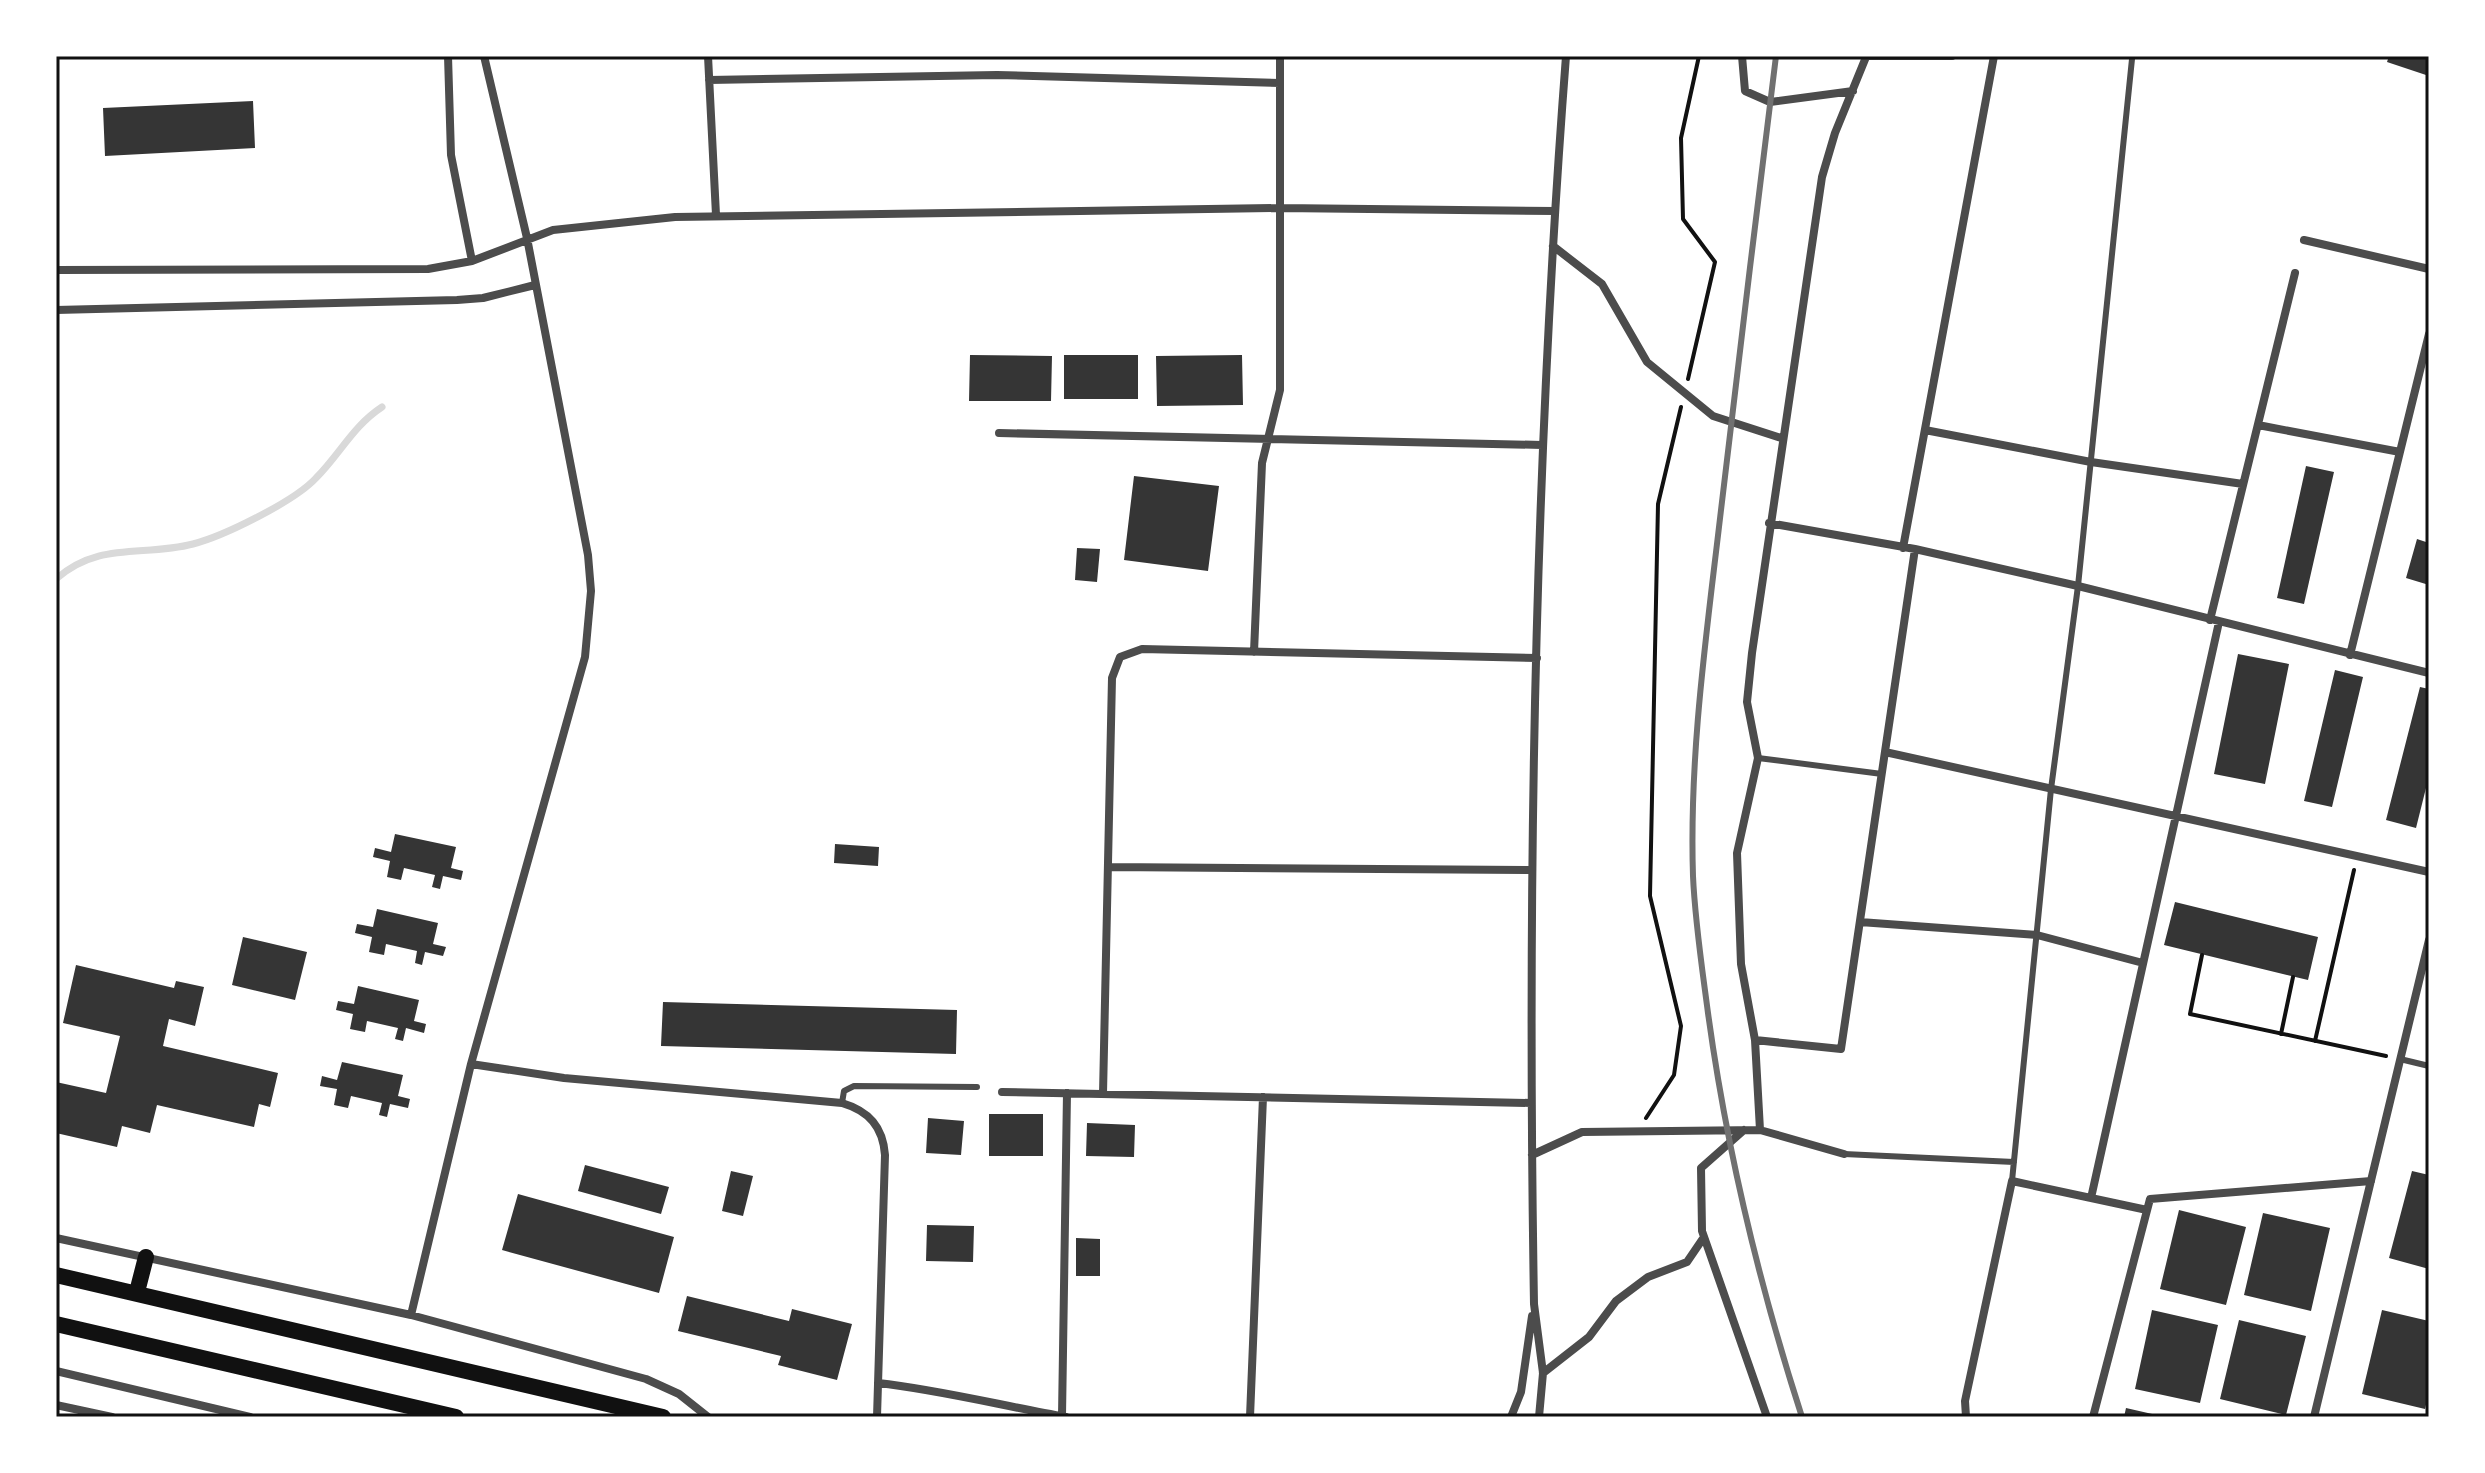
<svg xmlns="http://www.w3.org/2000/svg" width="2485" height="1473" viewBox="0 0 2485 1473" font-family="'Varela Round',sans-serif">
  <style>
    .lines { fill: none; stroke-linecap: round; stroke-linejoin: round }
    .stream { stroke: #d9d9d9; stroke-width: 7 }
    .building { fill: #353535 }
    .path { stroke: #111; stroke-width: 4 }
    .service { stroke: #4c4c4c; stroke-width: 6 }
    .minor { stroke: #4c4c4c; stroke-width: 8 }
    .secondary { stroke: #111; stroke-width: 16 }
    .rail { stroke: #707070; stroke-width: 6 }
    .neatline { fill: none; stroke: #111; stroke-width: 3 }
  </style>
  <rect width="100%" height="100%" fill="#fff"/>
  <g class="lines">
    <path class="stream" d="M56,579C99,541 143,557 193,544C224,536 295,501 316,478C340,454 353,426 382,407"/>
  </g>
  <path class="building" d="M2389,56H2429V76L2387,62Z
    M253,101L255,148L105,156L103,108Z
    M970,355L1052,356L1051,401H969Z
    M1064,355H1138V399H1064Z
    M1242,355L1243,405L1157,406L1156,356Z
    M2306,466L2334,472L2304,604L2277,598Z
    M1134,476L1219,486L1208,571L1124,560Z
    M2417,539L2429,543V585L2406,578Z
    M1077,548L1100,549L1097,582L1075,580Z
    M2238,654L2289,664L2265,784L2214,774Z
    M2335,670L2363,677L2332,807L2304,801Z
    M2420,687L2429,689V776L2416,828L2386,820Z
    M395,834L456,847L451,868L463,871L461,880L443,876L440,889L432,887L435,875L404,868L401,880L387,877L390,861L373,857L375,848L391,852Z
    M835,844L879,847L878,866L834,863Z
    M2175,902L2318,937L2308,980L2164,945Z
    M377,909L438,923L433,944L446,947L443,956L425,952L422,965L415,963L417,951L386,944L384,955L369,952L372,937L355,933L357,924L373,927Z
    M243,937L307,952L295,1000L232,985Z
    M76,965L174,988L176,981L204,987L195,1026L169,1019L163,1046L278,1073L270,1107L259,1104L254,1127L157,1105L150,1133L122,1126L117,1147L56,1133V1082L106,1093L120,1036L63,1023Z
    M358,986L419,1000L414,1021L426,1024L424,1033L406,1028L403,1041L395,1039L398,1028L367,1021L365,1032L350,1029L353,1014L336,1010L338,1001L354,1004Z
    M663,1002L957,1010L956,1054L661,1046Z
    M342,1062L403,1075L398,1096L410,1099L408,1108L390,1104L387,1117L379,1115L382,1103L351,1096L348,1108L334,1105L337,1089L320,1086L322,1076L337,1080Z
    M989,1114H1043V1156H989Z
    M928,1118L964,1121L961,1155L926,1153Z
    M1087,1123L1135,1125L1134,1157L1086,1156Z
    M585,1165L669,1187L661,1214L578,1191Z
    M731,1171L753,1176L743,1216L722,1211Z
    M2412,1171L2429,1175V1269L2389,1258Z
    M518,1194L674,1237L659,1293L502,1250Z
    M2179,1210L2246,1227L2226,1305L2160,1289Z
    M2263,1213L2330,1228L2311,1311L2244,1295Z
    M927,1225L974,1226L973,1262L926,1261Z
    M1076,1238L1100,1239V1276H1076Z
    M687,1296L789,1321L792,1309L852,1324L837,1380L778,1365L781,1356L678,1331Z
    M2152,1310L2218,1325L2200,1403L2135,1389Z
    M2382,1310L2429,1321V1392L2425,1409L2362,1394Z
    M2239,1320L2306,1336L2286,1415L2220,1399Z
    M2126,1408L2161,1416V1417H2124Z"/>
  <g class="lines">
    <path class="path" d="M1688,379L1715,262L1683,219L1681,138L1699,56
      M2202,955L2190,1014L2386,1056
      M2281,1034L2293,977
      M2315,1041L2354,870
      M1646,1118L1674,1075L1681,1026L1650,896L1658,504L1681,407"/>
    <path class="service" d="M1758,758L1882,774
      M2400,1059L2429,1066
      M842,1103L844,1091L854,1086L977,1087
      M1844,1154L2014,1162
      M2012,1181L2051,789L2078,586L2132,59"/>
    <path class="minor" d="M448,56L451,155L472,261
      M708,56L716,215
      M1742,56L1745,91L1770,102L1853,91
      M1866,56H1952
      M709,80L997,75L1280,83
      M2304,240L2429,269
      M1553,246L1602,284L1647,362L1713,416L1781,438
      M56,270L428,269L472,261L553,230L675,217L1280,208L1555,211
      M56,310L457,300L483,298L535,285
      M2258,425L2400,452
      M1925,430L2091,462L2243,484
      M999,433L1542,445
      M1769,523L1915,549L2078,586L2429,673
      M1903,548L1994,56
      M2210,620L2295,273
      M1254,652L1262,463L1280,390V56
      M2350,655L2429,334
      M1885,752L2429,872
      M1108,867L1531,870
      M1860,922L2037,935L2143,963
      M1755,1040L1841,1049L1915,549
      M471,1064L564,1078L842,1103C869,1111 883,1127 885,1155L877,1417
      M1002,1092L1531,1103
      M1103,1094L1112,678L1120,657L1142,649L1537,658
      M1744,1130L1701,1168L1702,1231L1767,1417
      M1760,1130L1755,1040L1741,964L1737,853L1758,758L1747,702L1752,653L1822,177L1835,133L1866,57
      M1532,1155L1582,1132L1760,1130L1844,1154
      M2091,1198L2219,622
      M56,1238L411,1315L646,1379L679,1394L708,1417
      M411,1315L471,1064L585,657L591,591L588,555L527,238L484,56
      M56,1371L250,1417
      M1543,1373L1589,1337L1616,1301L1648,1277L1687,1262L1704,1237
      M878,1383C941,1390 1003,1406 1066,1417
      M56,1405L112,1417
      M1062,1416L1067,1093
      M1250,1417L1263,1097
      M1511,1417L1521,1392L1532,1316
      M1539,1417L1543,1373L1534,1304C1527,887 1534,471 1566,56
      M1966,1417L1965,1401L2012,1181L2147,1210
      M2093,1417L2150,1199L2371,1181
      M2314,1417L2429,940"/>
    <path class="secondary" d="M56,1275L663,1417
      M137,1292L146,1257
      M56,1324L456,1417"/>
    <path class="rail" d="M1776,56C1757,207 1739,359 1721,510C1707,631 1689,753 1693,876C1695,922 1702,967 1708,1013C1727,1152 1759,1284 1802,1417"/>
  </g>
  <rect width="2485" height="1473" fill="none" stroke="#ffffff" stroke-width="116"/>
  <rect x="58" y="58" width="2369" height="1357" class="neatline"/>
</svg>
